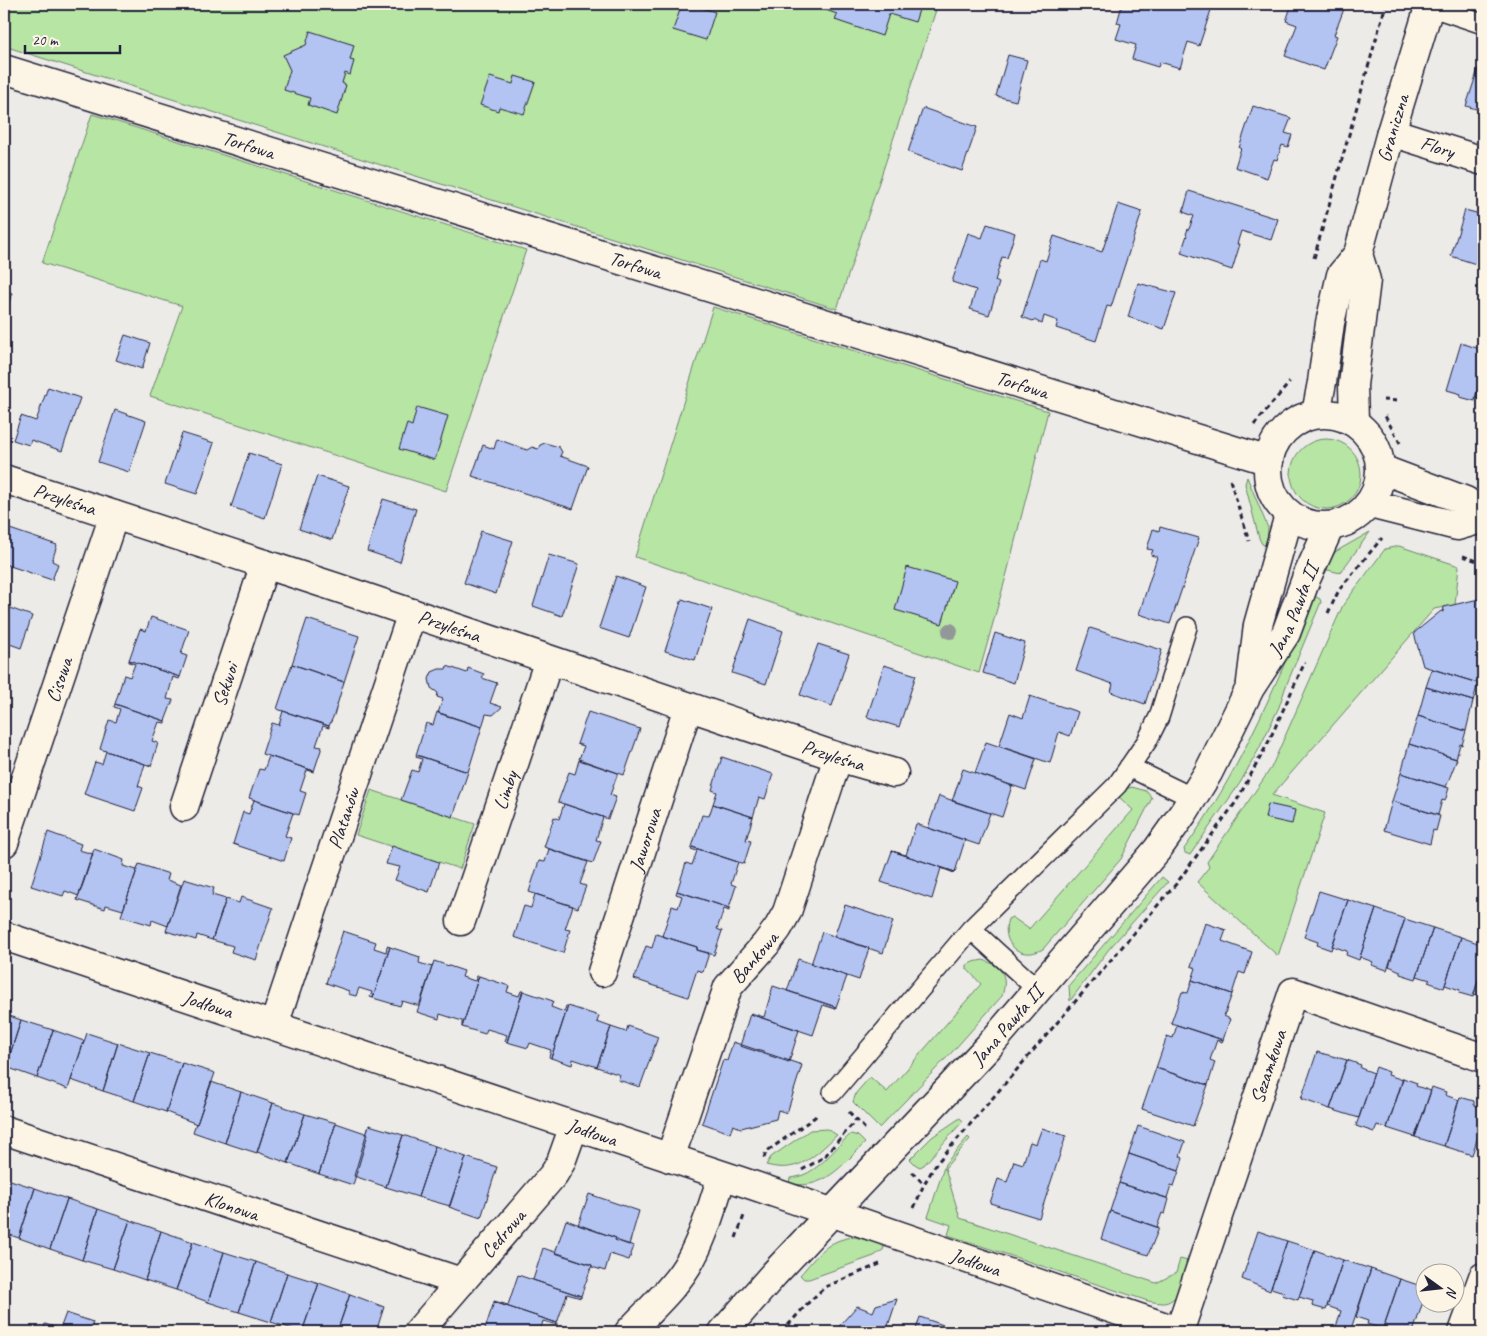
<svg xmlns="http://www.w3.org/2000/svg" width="1487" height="1336" viewBox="0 0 1487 1336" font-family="Caveat,sans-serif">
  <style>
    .green { fill: #b7e5a3; stroke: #6c846f }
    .building { fill: #b3c4f3; stroke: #22223b }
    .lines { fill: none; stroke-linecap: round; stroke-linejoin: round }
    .lane-casing { stroke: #22223b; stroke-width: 22 }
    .street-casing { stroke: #22223b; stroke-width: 31 }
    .secondary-casing { stroke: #22223b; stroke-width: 31 }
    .path { stroke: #22223b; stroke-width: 3; stroke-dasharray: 5 4; stroke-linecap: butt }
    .lane { stroke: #fcf5e5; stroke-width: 19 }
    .street { stroke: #fcf5e5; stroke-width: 28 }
    .secondary { stroke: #fcf5e5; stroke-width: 28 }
    .tree { fill: #929797 }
    .labels { text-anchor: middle; stroke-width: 4.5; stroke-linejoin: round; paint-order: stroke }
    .street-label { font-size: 20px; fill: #22223b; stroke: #fcf5e5 }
  </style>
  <rect width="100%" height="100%" fill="#edebe8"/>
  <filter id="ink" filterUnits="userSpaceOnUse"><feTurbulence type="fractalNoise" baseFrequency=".02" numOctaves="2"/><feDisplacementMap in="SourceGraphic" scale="10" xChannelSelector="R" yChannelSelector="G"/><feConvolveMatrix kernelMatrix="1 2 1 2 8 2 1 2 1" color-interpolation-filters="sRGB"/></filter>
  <g filter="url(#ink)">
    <path class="green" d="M4,4H938L837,309L4,46Z
      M92,114L526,250L446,491L150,396L182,306L42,263Z
      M713,307L1048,411L1007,573L979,673L635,557Z
      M1291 474a35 35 0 1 1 70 0a35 35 0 1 1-70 0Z
      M1247,477L1268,528L1267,547L1262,544L1259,538L1245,484Z
      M1370,532L1340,573L1324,569L1335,552Z
      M1399,546L1459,566L1455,605L1434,609L1272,795L1325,813L1278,956L1197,882L1209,867L1207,862L1271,768L1343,605L1385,549Z
      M1313,595L1320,599L1321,602L1286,686L1279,707L1259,749L1240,783L1190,855L1185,853L1184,849C1238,775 1270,696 1307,613Z
      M1132,787L1146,791L1152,798L1121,859L1043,949C1020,962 1000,943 1008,919L1012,917L1029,929L1133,810L1119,797V794L1125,789Z
      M371,790L475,824L460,869L356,835Z
      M1162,877L1168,882L1109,949L1070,1001L1069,985Z
      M983,960C1003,966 1008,977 1002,996L954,1050L879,1128L853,1102L856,1093L870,1077L887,1092L981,984L967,969V965L973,962Z
      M960,1118L963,1121L924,1165L920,1167L916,1165L910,1159L932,1137Z
      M827,1129L837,1135C814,1156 800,1174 766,1165L771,1157L810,1130Z
      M851,1134L858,1136L865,1143C843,1164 823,1192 789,1183L790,1178C817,1176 832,1150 851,1134Z
      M968,1137L970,1139L945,1168L960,1218L1156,1283L1176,1273L1180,1259L1192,1262C1186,1275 1181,1301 1164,1303C1159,1303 1153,1302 1148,1301L948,1235L951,1225L928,1217L945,1164Z
      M855,1237L885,1245L883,1250L874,1256L809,1279H804L800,1275C817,1256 827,1239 855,1237Z"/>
    <path class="building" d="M682,4H690L715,12L706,40L673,30Z
      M815,4H921L915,22L889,14L882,36L835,20L837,14L814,6Z
      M1127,4H1213L1199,46L1188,42L1180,68L1160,62L1158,67L1132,59L1136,45L1116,39L1121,24L1117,23L1122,5L1126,7Z
      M1292,4H1329L1344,9L1334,35L1337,36L1324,70L1285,56L1297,25L1286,21Z
      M310,31L354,45L350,60L354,61L350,75L345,73L342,83L346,85L337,115L308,105L310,98L284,90L290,70L283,55L306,45Z
      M1008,55L1027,60L1016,101L996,96Z
      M1482,57L1483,58V111L1466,106Z
      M515,76L535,82L524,114L499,107L498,111L480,105L490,77L513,84Z
      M1253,106L1291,118L1285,133L1292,135L1288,147L1282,145L1277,160L1274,159L1267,178L1235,167L1241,148H1239Z
      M923,108L977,127L962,171L908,152Z
      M1189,191L1278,219L1271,240L1241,231L1237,244H1240L1232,270L1181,253L1187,235L1186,234L1188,229H1189L1194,216L1183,212Z
      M1483,201V253L1479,265L1451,256L1465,210L1480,214Z
      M1118,204L1142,212L1111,307L1107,306L1096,341L1056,328L1058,321L1044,316L1042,324L1034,320L1033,321L1022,317L1040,259L1046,261L1054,236L1102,252Z
      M987,224L1015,233L1007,258L1002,257L995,281L999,283L989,315L970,309L976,290L952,282L968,233L982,238Z
      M1138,283L1176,293L1164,329L1128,317Z
      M4,290L12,293L4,317Z
      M125,335L150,343L142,369L116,360Z
      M1461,343L1483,350V372L1475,401L1460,397L1461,394L1447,390Z
      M1483,372V401L1475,398Z
      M48,387L80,398L62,451L31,440L29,445L13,440L21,416L36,421Z
      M417,407L448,416L435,460L399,449L407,424L412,426Z
      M115,410L146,421L129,472L98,462Z
      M182,433L214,443L197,494L165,484Z
      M497,439L527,450L532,447L538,449L540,445L545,443L559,447L562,452L560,456L588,466L573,509L472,476L483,445L494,449Z
      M249,453L282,464L265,518L231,507Z
      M317,476L349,486L332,540L299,529Z
      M383,499L416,509L400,562L367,551Z
      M4,527L57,545L52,561L58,564L52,580L4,564Z
      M1160,527L1199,538L1170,624L1139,614L1157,557L1151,555L1153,550L1147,549L1153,529L1159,531Z
      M481,531L513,541L496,594L464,583Z
      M549,555L579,564L562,616L533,606Z
      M907,567L955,581L942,624L895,610Z
      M616,576L646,587L629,638L599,628Z
      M682,599L712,609L695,660L665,651Z
      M1479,599L1483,600V665L1478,683L1423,666L1414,633L1441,611L1443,612L1444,607Z
      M4,606L32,616L21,648L4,642Z
      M151,617L189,630L181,654L187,656L180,677L129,660L140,629L146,631Z
      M307,619L359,636L344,682L292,664Z
      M750,619L783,631L766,684L732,673Z
      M1090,628L1162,650L1145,704L1111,692L1113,684L1076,671Z
      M995,633L1025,643L1014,683L983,673Z
      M818,644L849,654L832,706L800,695Z
      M129,660L180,677L179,679L173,677L167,699L173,700L165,721L115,704L124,675L130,677L135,664L129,662Z
      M292,664L344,682L334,715L329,726L277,709Z
      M884,665L916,675L899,727L867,717Z
      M447,666L467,673L468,668L484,674L482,678L497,683L490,703L502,707L493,715L486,714L482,727L438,713L443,699L437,697L438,693L431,688L429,679L432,672L439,669H446Z
      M1432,669L1478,683L1473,701L1426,687Z
      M1426,687L1473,701L1466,731L1418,716Z
      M1030,696L1078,712L1070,736L1059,732L1050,763L999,746L1010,713L1023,718Z
      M115,704L165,721V723L159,722L152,741L158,743L151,766L100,749L109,720L116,722L120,709L114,707Z
      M283,711L329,726V728L323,726L316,746L322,747L314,771L262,754L272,723L279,725Z
      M437,712L482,727L468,772L416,755L426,723L433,725Z
      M588,712L640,729L624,775L579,759L584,746L577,744Z
      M1418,716L1466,731L1462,745L1460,744L1456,759L1409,744Z
      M986,742L1036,759L1026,790L975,773Z
      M1409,744L1457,759L1446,787L1401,773Z
      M106,751L145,764L138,786L143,788L135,811L84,794L95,762L102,764Z
      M417,755L468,772L453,817L401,800L412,770L418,772L422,759L416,757Z
      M269,756L314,771V772L307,770L300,791L306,793L299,815L249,798L259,769L264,770Z
      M722,757L773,774L765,799L759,797L753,817L713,804L717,792L712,790Z
      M579,760L618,773L610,795L616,797L608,819L558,802L569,772L575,774Z
      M963,769L1012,786L1002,817L952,801Z
      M1401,773L1449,788L1445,801L1442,800L1438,815L1392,801Z
      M939,796L990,813L979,845L928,828Z
      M254,800L293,813L285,836L291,838L284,861L233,844L243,812L249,814Z
      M1392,801L1440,816L1436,831L1433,830L1430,844L1384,830Z
      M564,804L603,817L596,840L601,841L593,863L544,847L554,817L559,819Z
      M713,804L753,817L746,840L751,841L744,864L692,847L702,815L709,816Z
      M1268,804L1295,810L1292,824L1265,818Z
      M916,824L965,840L955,872L892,851L906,855Z
      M48,832L81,844L79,850L93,854L79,896L65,891L63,896L31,886Z
      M392,846L439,862L429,892L395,880L400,867L386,864Z
      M692,847L738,862L731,884L736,886L729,908L677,891L686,863L692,865L697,851L691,849Z
      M94,849L124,860L123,866L137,870L123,910L106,905L105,909L77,900Z
      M549,849L588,862L580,884L586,886L578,908L529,892L539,861L545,862Z
      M892,851L955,872L954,873L941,868L932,899L881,882Z
      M139,864L169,874L167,880L181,885L168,926L152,920L151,925L121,916Z
      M184,879L214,888L212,895L226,899L212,940L197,935L196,940L166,931Z
      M677,891L729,908V911L724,909L717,929L722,931L714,955L697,950V947L662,936L672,906L678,908L682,896L676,894Z
      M1319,891L1348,900L1331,950L1317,945L1318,942L1304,937Z
      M535,894L573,906L565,929L570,930L563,953L514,937L524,906L531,908Z
      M241,897L273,908L256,960L231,952L233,946L212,940L226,899L239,903Z
      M1348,900L1376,909L1359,960L1346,955L1347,951L1332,946Z
      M845,905L893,921L883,953L834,937Z
      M1376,909L1405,919L1387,970L1371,965L1373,962L1360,957Z
      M1405,919L1433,928L1416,979L1400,974V971L1389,966Z
      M1205,923L1226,930L1222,941L1252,952L1245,974L1239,972L1232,994L1192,980L1196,968L1191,966Z
      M1433,928L1461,937L1444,988L1428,982L1430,980L1417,976Z
      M343,931L376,942L374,948L386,952L387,946L390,947L373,998L370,997L372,992L359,988L356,996L348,994L349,991L326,983Z
      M822,932L869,948L859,980L811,964Z
      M656,934L697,947V950L709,953L703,972L697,970L688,997L634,979L646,946L652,948Z
      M1461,937L1483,945V965L1473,997L1459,993L1460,990L1445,985Z
      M390,947L420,957L419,963L432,967L420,1006L402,1001L400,1006L373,998Z
      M798,959L847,976L836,1007L787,991Z
      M434,961L464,971L462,977L475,981L477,976H479L462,1027V1021L440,1014L439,1019L417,1012Z
      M1483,965V997L1474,994Z
      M479,976L509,986L507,992L519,996L521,991H523L507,1042L505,1041L507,1035L487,1029L485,1034L462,1027Z
      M1192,980L1232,994L1224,1016L1230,1019L1223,1040L1171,1023L1182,992L1188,993Z
      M773,986L836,1007V1009L823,1005L813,1035L750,1014L751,1013L764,1017Z
      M523,991L553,1001L551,1007L564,1012L566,1006H568L551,1058L549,1057L551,1050L530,1043L528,1048L507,1042Z
      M568,1006L599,1016L597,1022L611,1027L597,1067L573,1059L572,1065L551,1058Z
      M4,1014L21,1020L6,1067H4Z
      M750,1014L799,1030L789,1062L740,1046Z
      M21,1020L53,1030L37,1078L6,1067Z
      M1177,1025L1223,1040L1222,1042L1217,1040L1210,1060L1215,1062L1208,1085L1156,1068L1167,1036L1173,1038Z
      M628,1026L658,1037L640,1087L618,1080L620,1075L597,1067L611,1027L626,1032Z
      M53,1030L84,1041L68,1089L37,1078Z
      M87,1033L118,1043L103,1091L71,1080Z
      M733,1042L802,1065L787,1113L778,1110L776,1119L741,1128L733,1125L730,1133L702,1123L723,1060L727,1061Z
      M118,1043L150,1053L134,1101L103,1091Z
      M1317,1052L1347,1060L1330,1109L1301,1099Z
      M150,1053L182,1063L166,1112L134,1101Z
      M1347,1060L1361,1065L1360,1068L1374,1073L1359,1118L1330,1109Z
      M182,1063L215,1073L197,1124L166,1112Z
      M1376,1067L1389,1072L1388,1075L1403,1080L1387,1128L1377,1125L1374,1132L1356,1126Z
      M1156,1068L1208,1085L1193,1126L1142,1109Z
      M1403,1078L1417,1083L1416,1086L1431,1091L1415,1137L1387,1128Z
      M211,1082L241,1092L225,1143L193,1132L196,1123L197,1124Z
      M1432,1087L1446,1092L1445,1095L1459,1100L1444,1146L1415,1137Z
      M241,1092L273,1103L257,1153L225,1143Z
      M1460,1097L1474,1101V1105L1483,1108V1121L1472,1155L1444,1146Z
      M273,1103L305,1114L288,1163L257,1152Z
      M305,1114L336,1123L319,1174L288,1163Z
      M336,1123L368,1134L353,1185L319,1174Z
      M369,1125L403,1135L386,1187L354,1176Z
      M1138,1126L1185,1142L1180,1156L1183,1158L1179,1171L1129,1154Z
      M1042,1128L1066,1136L1039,1218L990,1203L998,1179L1007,1182L1014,1161L1023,1164L1030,1142L1036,1144Z
      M403,1135L435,1146L418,1197L386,1187Z
      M435,1146L466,1157L450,1206L418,1197Z
      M1129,1154L1179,1171L1174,1186L1171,1185L1167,1198L1119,1183Z
      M466,1157L497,1167L481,1218L449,1207Z
      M4,1178L35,1188L19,1238L4,1233Z
      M1119,1183L1169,1199L1165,1214L1162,1213L1157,1227L1110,1211Z
      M35,1188L67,1199L50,1249L19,1238Z
      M589,1194L639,1211L629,1245L615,1240L616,1238L578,1225Z
      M67,1199L98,1209L82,1260L50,1249Z
      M98,1209L130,1220L113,1269L82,1260Z
      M1110,1211L1159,1228L1148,1255L1101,1239Z
      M130,1220L161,1231L145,1280L113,1269Z
      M566,1220L616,1238L615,1240L634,1246L629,1260L610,1254L605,1271L592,1267V1265L555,1253Z
      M161,1231L193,1242L176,1290L145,1280Z
      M1258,1231L1287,1241L1270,1291L1242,1279Z
      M1287,1241L1315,1250L1298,1300L1282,1295L1284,1292L1271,1288Z
      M193,1242L224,1252L208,1302L176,1290Z
      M543,1248L592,1265L581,1296L533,1280Z
      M1315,1250L1343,1260L1326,1310L1312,1306L1313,1301L1299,1297Z
      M224,1252L256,1262L239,1312L208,1302Z
      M1343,1260L1371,1269L1350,1332L1335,1330L1341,1311L1327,1306Z
      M256,1262L287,1273L271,1322L239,1312Z
      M1371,1269L1400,1279L1383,1329L1367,1324L1368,1321L1356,1317Z
      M287,1273L319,1283L302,1332L271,1322Z
      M518,1275L581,1296V1298L567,1294L557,1323L494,1302V1301L508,1305Z
      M1400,1279L1424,1287V1299L1413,1332H1393L1383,1329Z
      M319,1283L350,1294L337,1332H302Z
      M350,1294L384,1307L376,1332H337Z
      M897,1299L886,1332H834L857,1306L873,1312L876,1305Z
      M494,1302L557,1323V1325L543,1321L540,1332H484Z
      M66,1313L93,1322L90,1332H42L45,1324L60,1329Z
      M920,1317L952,1328L951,1332H915Z"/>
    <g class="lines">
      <defs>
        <path id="lane" d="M1429,6L1483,24
          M1129,767L1193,798
          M971,929L1038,990
          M833,1092L971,929L1117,785L1147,741L1159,717L1187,627"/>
        <g id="street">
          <path id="s1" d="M4,69L1269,461"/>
          <path id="s2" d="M1391,132L1483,161"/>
          <path id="s3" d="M4,479L335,587L838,757L894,773"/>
          <path id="s4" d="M184,807L265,564"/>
          <path id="s5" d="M4,843L114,515"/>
          <path id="s6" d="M461,921L549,660"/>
          <path id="s7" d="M4,936L755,1186L1180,1332"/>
          <path id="s8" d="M602,972L688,707"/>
          <path id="s9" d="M274,1025L412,613"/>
          <path id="s10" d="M4,1130L461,1282"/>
          <path id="s11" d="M670,1158L728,987L766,944L778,928L787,912L838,757"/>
          <path id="s12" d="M418,1332L554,1174L561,1162L574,1126"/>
          <path d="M629,1332C650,1309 676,1287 691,1259C705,1233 713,1204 722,1176"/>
          <path id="s13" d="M1179,1332L1293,992L1483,1058"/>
          <path d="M1463,1332L1483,1277"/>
        </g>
        <g id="secondary">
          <circle cx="1324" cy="470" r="56"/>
          <path id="s14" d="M1316,414L1322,382L1330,323L1341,275L1358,254L1391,132L1430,4"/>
          <path d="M1354,422L1353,385L1366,280L1358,254"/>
          <path d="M1381,469L1466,501L1481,519"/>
          <path d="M1370,504L1457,526L1481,519L1483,520"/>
          <path d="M1251,682L1258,625L1289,515"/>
          <path id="s15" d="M723,1332L774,1274L989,1046L1157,850L1184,812L1208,773L1250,688L1286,633L1306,579L1330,526"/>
        </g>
      </defs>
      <use href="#lane" class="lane-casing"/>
      <use href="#street" class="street-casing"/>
      <use href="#secondary" class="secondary-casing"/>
      <path class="path" d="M1314,258L1386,4
        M1383,400L1398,401
        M1385,416L1400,443
        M1254,425L1290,382
        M1230,480L1249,541
        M1463,556L1483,563
        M1328,613L1339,590L1382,538
        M849,1112L867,1131
        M764,1158L766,1152L815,1117L818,1113
        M802,1170L824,1157L856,1120
        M912,1172L924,1184
        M914,1208L924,1184L936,1164L1176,884L1236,802L1268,743L1305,662
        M736,1238L745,1213
        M788,1325L796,1332
        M782,1332L807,1304L825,1287L882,1263"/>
      <use href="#lane" class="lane"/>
      <use href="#street" class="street"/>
      <use href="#secondary" class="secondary"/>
    </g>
    <circle class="tree" cx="950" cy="631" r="8"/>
  </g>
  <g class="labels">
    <g class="street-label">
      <text dy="7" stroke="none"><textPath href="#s14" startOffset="299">Graniczna</textPath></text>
      <text dy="7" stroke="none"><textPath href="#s1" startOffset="256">Torfowa</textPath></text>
      <text dy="7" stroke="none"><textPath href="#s2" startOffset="49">Flory</textPath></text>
      <text dy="7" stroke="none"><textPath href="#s1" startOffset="661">Torfowa</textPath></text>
      <text dy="7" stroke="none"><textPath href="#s1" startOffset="1066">Torfowa</textPath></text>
      <text dy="7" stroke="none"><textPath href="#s3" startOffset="64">Przyleśna</textPath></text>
      <text dy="7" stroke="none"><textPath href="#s15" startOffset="926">Jana Pawła II</textPath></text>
      <text dy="7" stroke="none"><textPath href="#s3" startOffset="469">Przyleśna</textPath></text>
      <text dy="7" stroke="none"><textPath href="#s5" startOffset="172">Cisowa</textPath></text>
      <text dy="7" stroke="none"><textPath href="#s4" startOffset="129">Sekwoi</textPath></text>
      <text dy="7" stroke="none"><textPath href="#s3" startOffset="874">Przyleśna</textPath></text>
      <text dy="7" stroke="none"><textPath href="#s6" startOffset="138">Limby</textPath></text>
      <text dy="7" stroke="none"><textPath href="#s9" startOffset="218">Platanów</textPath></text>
      <text dy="7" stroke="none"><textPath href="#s8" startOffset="139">Jaworowa</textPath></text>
      <text dy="7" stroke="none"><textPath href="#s11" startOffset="220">Bankowa</textPath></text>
      <text dy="7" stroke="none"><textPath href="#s7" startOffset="215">Jodłowa</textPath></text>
      <text dy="7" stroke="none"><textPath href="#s15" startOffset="418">Jana Pawła II</textPath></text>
      <text dy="7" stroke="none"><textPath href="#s13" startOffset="280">Sezamkowa</textPath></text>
      <text dy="7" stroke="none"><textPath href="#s7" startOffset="620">Jodłowa</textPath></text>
      <text dy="7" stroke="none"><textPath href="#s10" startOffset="240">Klonowa</textPath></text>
      <text dy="7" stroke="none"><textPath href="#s12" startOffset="130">Cedrowa</textPath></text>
      <text dy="7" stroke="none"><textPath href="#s7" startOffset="1025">Jodłowa</textPath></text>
    </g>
  </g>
  <rect width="1487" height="1336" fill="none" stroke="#fcf5e5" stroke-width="20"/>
  <rect x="10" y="10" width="1467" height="1316" fill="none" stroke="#22223b" stroke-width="2" filter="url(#ink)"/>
  <g transform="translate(1440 1288) rotate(105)"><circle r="24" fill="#fcf5e5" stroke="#a5a1a1"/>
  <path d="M0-4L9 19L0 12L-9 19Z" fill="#22223b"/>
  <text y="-8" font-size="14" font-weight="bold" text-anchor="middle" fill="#22223b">N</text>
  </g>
  <path d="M25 45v8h95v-8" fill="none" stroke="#22223b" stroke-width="2.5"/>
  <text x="32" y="45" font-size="15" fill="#22223b" stroke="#fcf5e5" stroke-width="4" paint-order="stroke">20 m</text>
</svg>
